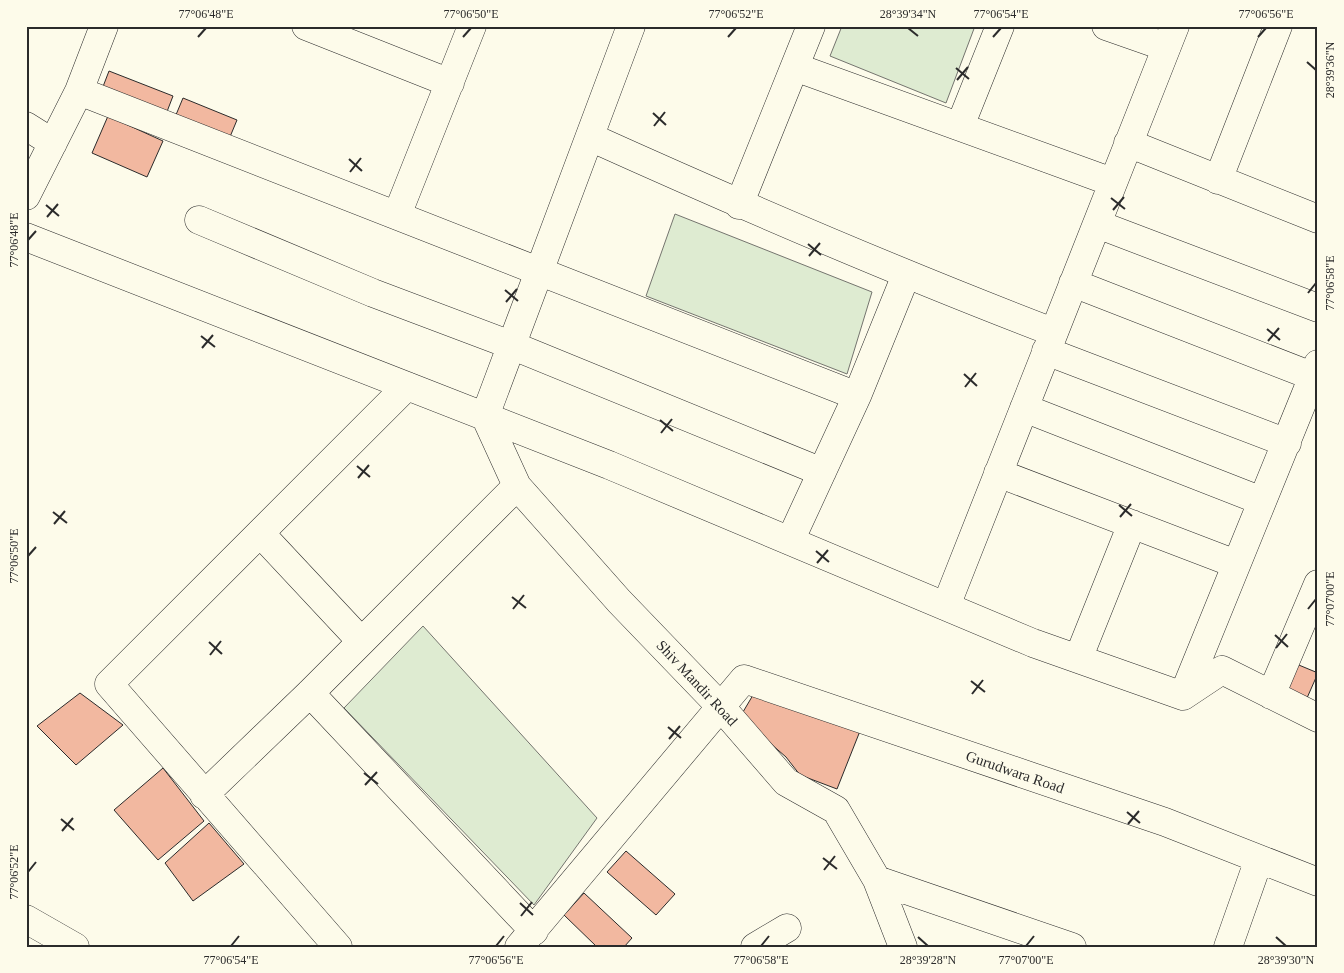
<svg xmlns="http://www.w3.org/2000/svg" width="1344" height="973" viewBox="0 0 1344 973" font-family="'Times New Roman',serif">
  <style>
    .green { fill: #deebd1; stroke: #74746e }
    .building { fill: #f2b8a0; stroke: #2b2b2b }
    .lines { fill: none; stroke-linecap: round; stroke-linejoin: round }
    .minor-casing { stroke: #2b2b2b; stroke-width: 29 }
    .minor { stroke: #fdfbea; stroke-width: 28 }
    .ticks { fill: none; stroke: #2b2b2b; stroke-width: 2 }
    .labels { text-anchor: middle; stroke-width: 4; stroke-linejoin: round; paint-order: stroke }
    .street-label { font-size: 15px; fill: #2b2b2b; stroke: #fdfbea }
    .neatline { fill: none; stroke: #2b2b2b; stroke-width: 2 }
    .ticks-label { font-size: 12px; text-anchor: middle; fill: #2b2b2b }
  </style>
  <rect width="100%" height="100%" fill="#fdfbea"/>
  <path class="green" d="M842,26H975L946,103L830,56Z
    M675,214L872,292L847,374L646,296Z
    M423,626L597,818L534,905L344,708Z"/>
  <path class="building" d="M109,71L173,96L163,122L99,97Z
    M183,98L237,120L227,144L173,122Z
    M108,116L163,141L147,177L92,153Z
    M1294,663L1318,673L1307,698L1284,688Z
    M756,690L860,731L837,789L800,775L786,757L740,717Z
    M80,693L123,725L76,765L37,726Z
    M163,768L204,821L158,860L114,810Z
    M209,823L244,864L193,901L165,863Z
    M626,851L675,894L656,915L607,872Z
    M584,893L632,938L624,947H597L564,915Z"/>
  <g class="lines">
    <defs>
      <path id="minor" d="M306,26L450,83
        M631,26L485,416L517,486L619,601L721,707L786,782L836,810L877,880L903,947
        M1106,26L1166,47
        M795,67L1112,182
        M79,91L857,396
        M26,126L53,143
        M960,126L1000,26
        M590,137C743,206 896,272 1053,332
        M1128,143L1318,219
        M1218,180L1278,26
        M26,196L79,91L104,26
        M739,205L811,26
        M397,215L472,26
        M199,220L373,293L511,345L822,472
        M1097,224L1318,308
        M26,237L609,465L1033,643L1183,696L1222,670L1318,718
        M1073,283L1312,376
        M1046,351L1287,443
        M1024,408L1262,501
        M998,473L1236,564
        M260,533L361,641
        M790,541L857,396L906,275
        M946,606L1175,26
        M1078,659L1132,524
        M310,693L534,931
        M1271,695L1318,584
        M1183,696L1318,364
        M204,795L310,693L517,486
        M877,880L1072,947
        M26,919L75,947
        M338,947L109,684L407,386
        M519,947L744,679L1165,822L1318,882
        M755,947L787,928
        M1228,947L1259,859"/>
    </defs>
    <use href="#minor" class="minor-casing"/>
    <use href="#minor" class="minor"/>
  </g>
  <path class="ticks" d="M908,28L918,36M198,37L206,28M463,37L471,28M728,37L736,28M993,37L1001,28M1258,37L1266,28M1307,62L1316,70M956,68L969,79M957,80L968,67M653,113L666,125M654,126L665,112M349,159L362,171M350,172L361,158M1111,198L1125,209M46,205L59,216M1113,210L1124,197M47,217L58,204M28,240L36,231M808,244L821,255M809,256L820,243M505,290L518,301M1308,293L1316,283M506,302L517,289M1267,329L1280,340M201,336L215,347M1268,341L1279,328M202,348L213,335M964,374L977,386M965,387L976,373M660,420L673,431M661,433L672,419M357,466L370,477M358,478L369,465M1119,505L1132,516M53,512L67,523M1120,517L1131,504M54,524L65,511M816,551L829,562M28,556L36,547M817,563L828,550M512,597L526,608M513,609L524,595M1308,609L1316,599M1275,635L1288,647M209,642L222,654M1276,648L1287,634M210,655L221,641M971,681L985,692M972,694L983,680M668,727L681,738M669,739L680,726M364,773L378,784M365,785L377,772M1127,812L1140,823M61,819L74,830M1128,824L1139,811M62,831L73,818M823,858L837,869M824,870L835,856M28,872L36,862M520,903L533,915M521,916L532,902M918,937L928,946M1276,937L1286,946M231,946L239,936M496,946L504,936M761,946L769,936M1026,946L1034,936"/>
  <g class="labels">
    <g class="street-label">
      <text transform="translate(697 683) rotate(47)" y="5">Shiv Mandir Road</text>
      <text transform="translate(1015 772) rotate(19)" y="5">Gurudwara Road</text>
    </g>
  </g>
  <rect width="1344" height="973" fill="none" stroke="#fdfbea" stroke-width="55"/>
  <rect x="28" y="28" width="1288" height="918" class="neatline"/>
  <g class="ticks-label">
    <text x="206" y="18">77°06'48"E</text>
    <text x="471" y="18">77°06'50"E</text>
    <text x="736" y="18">77°06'52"E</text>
    <text x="908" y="18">28°39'34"N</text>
    <text x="1001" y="18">77°06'54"E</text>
    <text x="1266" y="18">77°06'56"E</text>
    <text transform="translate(1330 70) rotate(-90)" y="4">28°39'36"N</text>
    <text transform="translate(14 240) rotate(-90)" y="4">77°06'48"E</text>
    <text transform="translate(1330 283) rotate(-90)" y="4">77°06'58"E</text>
    <text transform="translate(14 556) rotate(-90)" y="4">77°06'50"E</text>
    <text transform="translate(1330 599) rotate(-90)" y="4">77°07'00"E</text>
    <text transform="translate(14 872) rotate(-90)" y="4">77°06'52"E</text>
    <text x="231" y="964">77°06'54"E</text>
    <text x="496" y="964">77°06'56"E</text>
    <text x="761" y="964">77°06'58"E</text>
    <text x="928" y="964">28°39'28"N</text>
    <text x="1026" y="964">77°07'00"E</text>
    <text x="1286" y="964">28°39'30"N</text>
  </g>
</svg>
